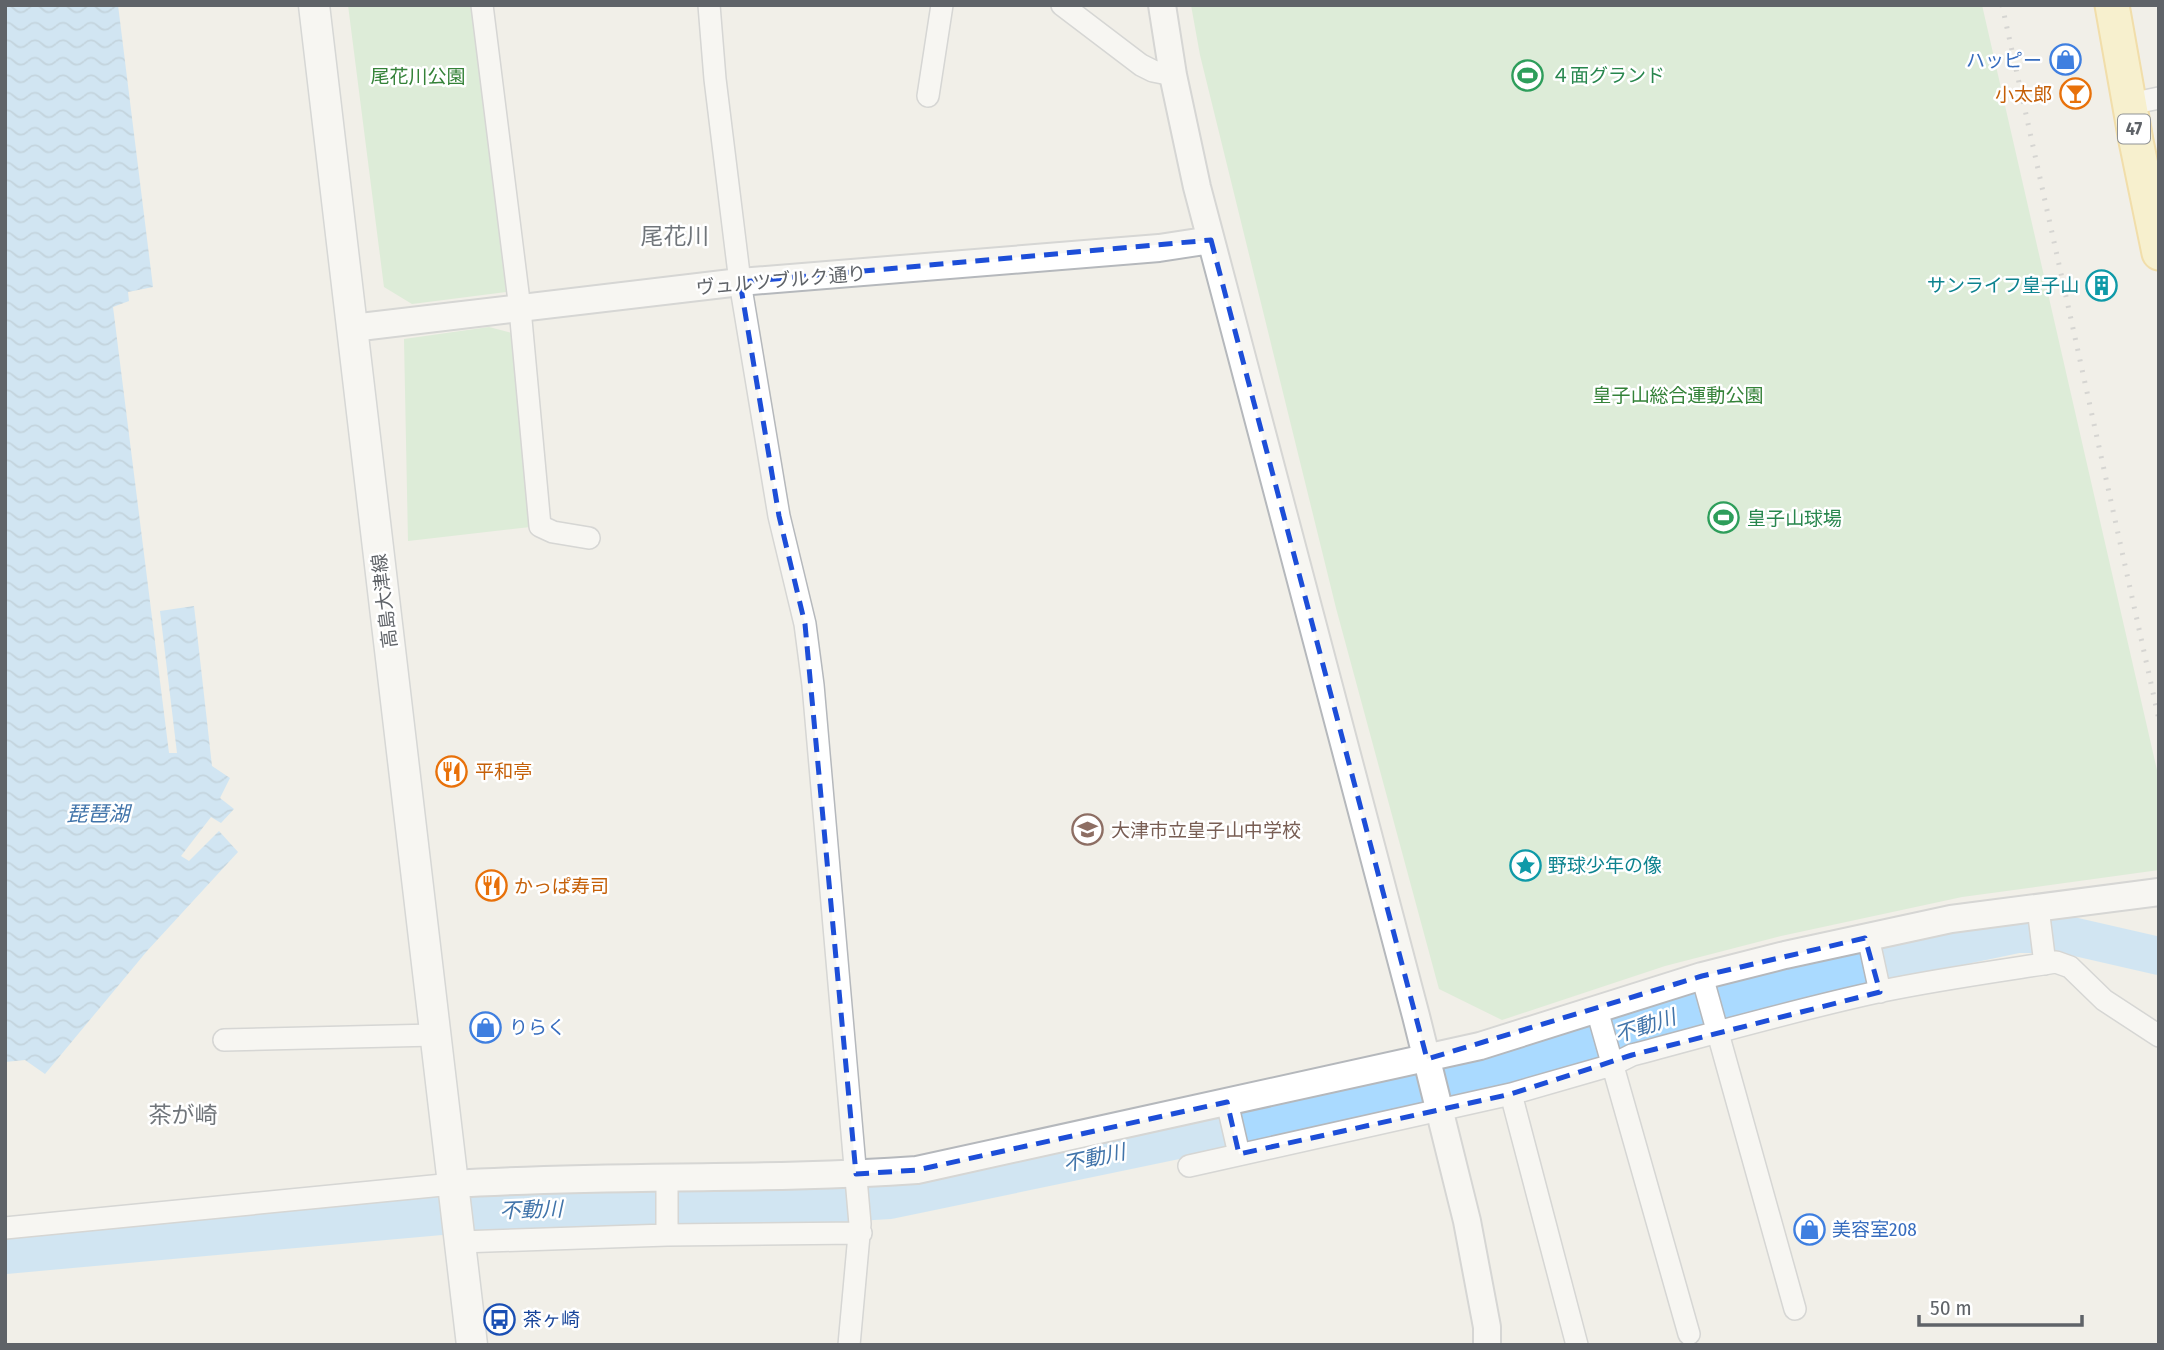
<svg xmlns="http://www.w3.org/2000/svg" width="2164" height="1350" viewBox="0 0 2164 1350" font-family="'Fira Sans Condensed','Noto Sans JP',sans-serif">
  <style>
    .green { fill: #c5e8c5 }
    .water { fill: url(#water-waves) }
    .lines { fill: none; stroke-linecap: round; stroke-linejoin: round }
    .river { stroke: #aadaff; stroke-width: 38 }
    .minor-casing { stroke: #b5b8bc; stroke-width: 24 }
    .tertiary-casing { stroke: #b5b8bc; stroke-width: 30 }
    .secondary-casing { stroke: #b6babf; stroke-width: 33 }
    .primary-casing { stroke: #f2c960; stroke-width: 37 }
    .minor { stroke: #fff; stroke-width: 21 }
    .tertiary { stroke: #fff; stroke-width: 26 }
    .secondary { stroke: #fff; stroke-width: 30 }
    .primary { stroke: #fff2af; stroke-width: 33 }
    .rail { stroke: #b6b7b8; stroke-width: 5; stroke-dasharray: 2 9; stroke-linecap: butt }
    .marked { fill: none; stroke: #1d4ed8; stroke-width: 5; stroke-dasharray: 14 9; stroke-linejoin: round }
    .labels { text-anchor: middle; stroke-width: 5; stroke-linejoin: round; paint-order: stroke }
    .shield { fill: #fff; stroke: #8f9295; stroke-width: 2 }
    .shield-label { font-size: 18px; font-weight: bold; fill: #5f6368 }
    .shop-label { font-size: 19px; fill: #366cbe; stroke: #fff; text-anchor: start }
    .leisure-label { font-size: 19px; fill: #27864d; stroke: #fff; text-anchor: start }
    .park-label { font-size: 19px; fill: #348238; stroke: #fff }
    .food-label { font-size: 19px; fill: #c56008; stroke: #fff; text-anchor: start }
    .street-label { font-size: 19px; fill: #5f6368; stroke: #fff }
    .culture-label { font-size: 19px; fill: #0d838f; stroke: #fff; text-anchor: end }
    .education-label { font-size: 19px; fill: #785e54; stroke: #fff; text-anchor: start }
    .transit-label { font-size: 19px; fill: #164399; stroke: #fff; text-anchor: start }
    .water-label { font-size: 21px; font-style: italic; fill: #4174aa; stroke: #fff }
    .quarter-label { font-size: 23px; fill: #70757a; stroke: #fff }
  </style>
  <defs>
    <pattern id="water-waves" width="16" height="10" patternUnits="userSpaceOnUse" patternTransform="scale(1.75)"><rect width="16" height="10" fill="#aadaff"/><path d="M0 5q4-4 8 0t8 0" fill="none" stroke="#8eb4d2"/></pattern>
  </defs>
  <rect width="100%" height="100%" fill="#f1efe8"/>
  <path class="green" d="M348,5H472L506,292L412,304L384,287Z
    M1191,5H1982L2159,779V870L1962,897L1781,936L1665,966L1502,1020L1439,989L1336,608L1200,55Z
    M489,327L512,333L530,527L408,541L404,339Z"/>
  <path class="water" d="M5,5H118L153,287L128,292L129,301L113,307L169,753H177L160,611L194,606L212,766L230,778L220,798L234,809L221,823L211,817L181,856L189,861L219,831L238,852L147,951L45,1074L25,1060L5,1062Z"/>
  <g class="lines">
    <path class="river" d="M5,1255L508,1210L821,1204L890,1200L1489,1075L1731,999L1836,972L2018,934H2063L2159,956"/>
    <defs>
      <path id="minor" d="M482,5L520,309L540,526L553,532L589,538
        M709,5L715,79L740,282L779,516L805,624L813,685L860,1224L849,1345
        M1062,5L1141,65L1153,71L1173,75
        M928,96L942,5
        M2130,104L2159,98
        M2038,908L2045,964
        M1868,937L1880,992
        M1702,976L1795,1309
        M1597,1010L1689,1334
        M224,1040L435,1035
        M1227,1102L1239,1154
        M1189,1166L1511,1094
        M667,1177V1235
        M5,1228L453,1184
        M460,1242L667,1235L861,1233
        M1577,1345L1511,1094L1612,1065L1632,1055C1715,1033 1798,1009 1882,991C1940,979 1998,971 2056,962L2070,967L2104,1000L2159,1036"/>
      <path id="tertiary" d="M1162,5L1173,75L1197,187L1416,1016L1467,1221L1487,1327V1345
        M352,328L740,282L1159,248L1211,240
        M453,1184C607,1174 763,1181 917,1170L1480,1046L1702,976L1785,955L1951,919L2159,892"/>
      <path id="secondary" d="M314,5L472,1345"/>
      <path id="primary" d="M2112,5L2136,141L2159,253"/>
    </defs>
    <use href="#minor" class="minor-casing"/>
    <use href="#tertiary" class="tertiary-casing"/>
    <use href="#secondary" class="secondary-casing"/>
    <use href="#primary" class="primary-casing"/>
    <use href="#minor" class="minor"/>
    <use href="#tertiary" class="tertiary"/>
    <use href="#secondary" class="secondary"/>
    <use href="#primary" class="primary"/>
    <path class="rail" d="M2002,5L2159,720"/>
  </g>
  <path d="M0 0H2164V1350H0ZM1211,240L1427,1059L1702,976L1865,938L1880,992L1632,1055L1511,1094L1239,1154L1227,1102L917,1170L856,1174L805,624L779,516L740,282Z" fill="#f1efe8" fill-opacity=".55" fill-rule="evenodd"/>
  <path class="marked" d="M1211,240L1427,1059L1702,976L1865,938L1880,992L1632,1055L1511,1094L1239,1154L1227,1102L917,1170L856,1174L805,624L779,516L740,282Z"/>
  <defs>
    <symbol id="shop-ring" viewBox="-11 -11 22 22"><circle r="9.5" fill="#fff" stroke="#3f7fe0" stroke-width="1.5"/><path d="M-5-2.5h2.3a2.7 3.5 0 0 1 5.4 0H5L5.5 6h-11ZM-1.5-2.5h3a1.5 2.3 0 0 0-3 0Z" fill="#3f7fe0"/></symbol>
    <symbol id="stadium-ring" viewBox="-11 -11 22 22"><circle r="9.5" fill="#fff" stroke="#2e9e5b" stroke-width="1.5"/><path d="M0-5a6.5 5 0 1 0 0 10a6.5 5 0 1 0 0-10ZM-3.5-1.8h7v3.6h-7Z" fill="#2e9e5b"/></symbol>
    <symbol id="bar-ring" viewBox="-11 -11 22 22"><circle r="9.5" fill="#fff" stroke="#e8710a" stroke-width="1.5"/><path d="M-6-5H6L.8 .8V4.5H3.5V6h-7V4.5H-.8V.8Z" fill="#e8710a"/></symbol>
    <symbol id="building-ring" viewBox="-11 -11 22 22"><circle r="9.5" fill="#fff" stroke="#0f9aa8" stroke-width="1.5"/><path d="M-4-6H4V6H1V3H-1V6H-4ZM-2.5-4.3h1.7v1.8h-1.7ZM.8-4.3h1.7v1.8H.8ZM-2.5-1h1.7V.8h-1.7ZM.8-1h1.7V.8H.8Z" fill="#0f9aa8"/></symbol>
    <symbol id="restaurant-ring" viewBox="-11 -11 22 22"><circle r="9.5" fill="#fff" stroke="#e8710a" stroke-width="1.5"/><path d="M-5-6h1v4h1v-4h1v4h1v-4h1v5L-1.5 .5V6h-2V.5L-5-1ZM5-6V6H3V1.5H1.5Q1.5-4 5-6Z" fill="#e8710a"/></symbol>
    <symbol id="school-ring" viewBox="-11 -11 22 22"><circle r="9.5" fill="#fff" stroke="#8d6e63" stroke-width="1.5"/><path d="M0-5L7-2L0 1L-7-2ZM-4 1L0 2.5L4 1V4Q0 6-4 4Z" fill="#8d6e63"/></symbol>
    <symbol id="sight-ring" viewBox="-11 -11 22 22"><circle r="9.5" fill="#fff" stroke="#0f9aa8" stroke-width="1.5"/><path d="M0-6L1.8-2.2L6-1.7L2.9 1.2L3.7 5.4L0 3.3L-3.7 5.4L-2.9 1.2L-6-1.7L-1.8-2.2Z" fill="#0f9aa8"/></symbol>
    <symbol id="bus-ring" viewBox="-11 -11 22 22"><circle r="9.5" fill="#fff" stroke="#1a4fb4" stroke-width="1.5"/><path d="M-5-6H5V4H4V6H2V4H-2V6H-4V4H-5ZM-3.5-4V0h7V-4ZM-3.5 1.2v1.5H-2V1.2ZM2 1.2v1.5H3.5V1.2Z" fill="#1a4fb4"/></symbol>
  </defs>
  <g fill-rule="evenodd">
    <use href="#shop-ring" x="2048" y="42" width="35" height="35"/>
    <use href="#stadium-ring" x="1510" y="58" width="35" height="35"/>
    <use href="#bar-ring" x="2058" y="76" width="35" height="35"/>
    <use href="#building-ring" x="2084" y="268" width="35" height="35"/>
    <use href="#stadium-ring" x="1706" y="500" width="35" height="35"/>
    <use href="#restaurant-ring" x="434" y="754" width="35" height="35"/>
    <use href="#school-ring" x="1070" y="812" width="35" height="35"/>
    <use href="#sight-ring" x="1508" y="848" width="35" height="35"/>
    <use href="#restaurant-ring" x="474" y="868" width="35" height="35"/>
    <use href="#shop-ring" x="468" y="1010" width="35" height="35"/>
    <use href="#shop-ring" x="1792" y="1212" width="35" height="35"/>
    <use href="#bus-ring" x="482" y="1302" width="35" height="35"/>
  </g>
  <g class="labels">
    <rect class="shield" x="2118" y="114.5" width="32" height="29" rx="5"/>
    <g class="shield-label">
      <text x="2134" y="135">47</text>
    </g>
    <g class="shop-label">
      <text x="2042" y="67" text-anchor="end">ハッピー</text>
      <text x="509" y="1034">りらく</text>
      <text x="1832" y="1236">美容室208</text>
    </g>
    <g class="leisure-label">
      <text x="1551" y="82">４面グランド</text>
      <text x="1747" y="525">皇子山球場</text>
    </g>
    <g class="park-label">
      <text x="418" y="83">尾花川公園</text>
      <text x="1678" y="402">皇子山総合運動公園</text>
    </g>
    <g class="food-label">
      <text x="2052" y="101" text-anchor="end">小太郎</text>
      <text x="475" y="778">平和亭</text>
      <text x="514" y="893">かっぱ寿司</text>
    </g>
    <g class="street-label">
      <text transform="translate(781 280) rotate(-5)" y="7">ヴュルツブルク通り</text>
      <text transform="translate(384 601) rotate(-97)" y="7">高島大津線</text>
    </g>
    <g class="culture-label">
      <text x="2079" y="292">サンライフ皇子山</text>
      <text x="1548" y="872" text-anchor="start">野球少年の像</text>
    </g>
    <g class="education-label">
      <text x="1111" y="837">大津市立皇子山中学校</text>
    </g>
    <g class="transit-label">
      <text x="523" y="1326">茶ヶ崎</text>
    </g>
    <g class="water-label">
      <text x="98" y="821">琵琶湖</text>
      <text transform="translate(1645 1026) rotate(-18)" y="7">不動川</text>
      <text transform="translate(1094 1158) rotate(-12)" y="7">不動川</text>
      <text transform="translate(531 1210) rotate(-2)" y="7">不動川</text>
    </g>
    <g class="quarter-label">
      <text x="675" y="244">尾花川</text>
      <text x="183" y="1123">茶が崎</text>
    </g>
  </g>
  <rect width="2164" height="1350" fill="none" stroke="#5f6368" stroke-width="14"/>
  <path d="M1919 1315v10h163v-10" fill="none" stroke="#5f6368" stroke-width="3.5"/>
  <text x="1930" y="1315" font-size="21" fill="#5f6368" stroke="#ffffff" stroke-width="5" paint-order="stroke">50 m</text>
</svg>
